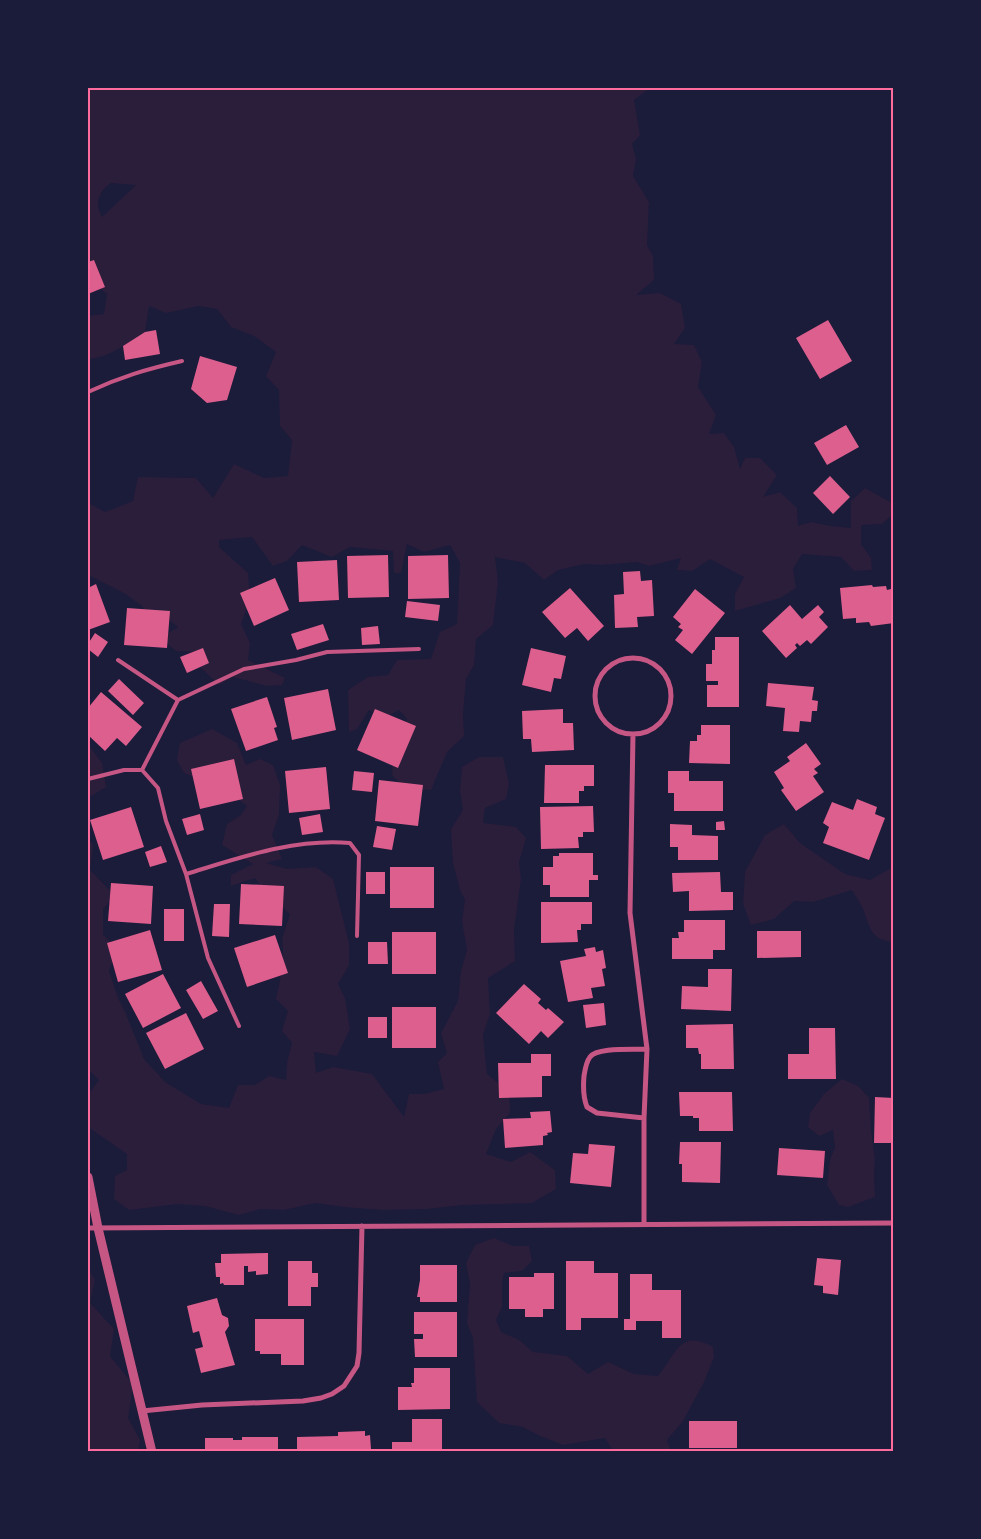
<svg xmlns="http://www.w3.org/2000/svg" width="981" height="1539" viewBox="0 0 981 1539" font-family="'Noto Serif',serif">
  <style>
    .green { fill: #2a1e3b; fill-rule: evenodd }
    .building { fill: #dd5f8e }
    .lines { fill: none; stroke-linecap: round; stroke-linejoin: round }
    .service { stroke: #c65784; stroke-width: 4 }
    .minor { stroke: #c65784; stroke-width: 5 }
    .tertiary { stroke: #c65784; stroke-width: 9 }
    .neatline { fill: none; stroke: #ff6b9d; stroke-width: 2 }
  </style>
  <rect width="100%" height="100%" fill="#1b1b3a"/>
  <path class="green" d="M88,88H650L634,100L640,135L632,144L636,159L633,176L649,202L647,245L653,256L654,280L636,295L660,293L681,304L685,328L674,344L694,345L702,362L698,387L716,415L709,434L724,433L734,447L740,469L745,458H760L777,475L763,497L780,492L797,508L798,526L811,522L831,526L851,528V501L865,488L892,503L893,514L882,524L861,525V544L871,558L872,570L854,571L841,557L802,554L793,569L796,588L780,598L735,611V594L744,577L710,559L692,571L677,570L681,558L649,566L637,562L601,565L584,564L558,570L544,580L525,563L495,557L498,582L493,625L476,639L474,665L466,679L463,715L464,736L447,752L431,790L405,789L392,775L393,760L401,746L407,719L399,710L384,718L369,710L357,729L349,732L348,690L368,677L388,675L397,660L431,659L440,632L457,624L460,563L450,545L424,552L407,544L401,573H394L393,551L350,547L332,557L302,545L287,561L273,566L252,537L219,540V547L248,573L250,599L241,624L250,643L248,660L285,678L282,685L267,686L233,677L219,685L200,667L198,652L176,651L161,638L178,627L165,617L148,618L142,606L124,593L88,575V503L105,512L133,501L138,477L196,478L213,498L234,464L264,478L288,476L292,440L280,426L279,390L266,376L276,352L254,336L231,327L217,309L199,306L166,313L149,306L145,332C127,343 109,358 88,359V316L104,314L107,294L88,279ZM111,183L136,185L102,217C94,203 99,191 111,183Z
    M212,729L237,743L246,765L260,759L273,765L280,785L279,814L272,835L282,859L266,863L287,869L316,867L333,879L349,943V965L338,984L345,998L350,1029L337,1056L314,1052L316,1073L333,1067L372,1074L404,1117L409,1094H424L444,1089L438,1062L447,1053L441,1033L458,1001L461,971L467,950L462,921L465,900L460,890L453,863L451,829L463,810L460,791L462,767L479,757H503L509,784L506,799L485,808L483,823L516,827L526,838L519,862L521,879L514,929L515,961L488,978L490,1014L483,1035L487,1074L509,1092L510,1113L496,1129L486,1154L511,1162L530,1152L555,1170L556,1189L532,1203L463,1205L426,1209L383,1210L344,1207L315,1203L284,1210L260,1209L239,1215L205,1206L178,1204L129,1210L114,1199L115,1176L127,1170V1154L88,1127V1095L99,1080L88,1069V838L93,845L90,870L115,896L103,909V935L117,948L109,971L118,998L126,1014L144,1059L165,1082L201,1104L229,1108L238,1085H255L269,1076L286,1080L287,1063L292,1043L282,1031L288,1011L276,999L280,981L283,951L282,939L290,914L269,896L255,878L231,886V875L253,864L222,845L227,824L241,815L247,806L226,790L184,773L177,760L180,743Z
    M88,744L102,763L106,787L93,795L88,797Z
    M784,824L800,843L845,874L870,880L893,867V942C869,940 870,925 862,907C859,901 855,895 852,890L813,902L794,901L774,919L751,925L743,904L745,872L765,835Z
    M842,1079L858,1086L869,1098L871,1130L875,1159L874,1176L875,1197L848,1207L839,1205L827,1185L830,1160L835,1147L833,1130L819,1136L808,1127L810,1113L824,1094Z
    M494,1238L513,1246H529L532,1261L522,1271L504,1273L502,1284V1307L496,1320L501,1332L519,1340L533,1352L567,1356L588,1374L608,1362L634,1374L658,1376C676,1355 679,1328 713,1347L714,1357L704,1382L683,1421L667,1440L671,1451H613L605,1438L563,1445L538,1435L523,1427L499,1423L477,1402L473,1338L467,1323L470,1284L466,1263L475,1245Z
    M88,1268L95,1280L90,1303L114,1329L110,1356L133,1384L128,1418L140,1440L138,1451H88Z"/>
  <path class="building" d="M94,260L105,287L88,294V262Z
    M828,320L852,361L820,379L796,338Z
    M156,330L160,354L125,360L123,346L145,332Z
    M200,356L237,367L227,400L207,403L191,389Z
    M846,425L859,447L827,465L814,443Z
    M830,476L850,497L833,514L813,493Z
    M388,555L389,597L348,598L347,556Z
    M448,555L449,598L408,599V556Z
    M337,560L339,600L299,602L297,562Z
    M640,571L641,581L652,580L654,616L637,617L638,627L615,628L614,595L624,594L623,572Z
    M275,578L289,610L254,626L240,593Z
    M96,584L110,622L88,630V588Z
    M872,585L873,587L886,586L887,590L891,589L894,623L871,626L869,622L856,623V618L843,619L840,588Z
    M570,588L604,626L588,641L577,628L565,638L542,612Z
    M695,589L725,613L692,654L675,640L683,630L678,627L681,624L673,617Z
    M407,601L440,605L438,621L405,617Z
    M790,605L802,619L818,605L824,612L819,617L828,627L811,644L807,640L800,646L797,643L795,645L797,648L786,658L762,631Z
    M127,608L170,611L167,648L124,645Z
    M323,624L329,640L297,650L291,634Z
    M378,626L380,644L362,645L361,628Z
    M95,633L108,642L98,657L88,649V644Z
    M715,637H739V707H707V685H718V681H706V664H712V650H715Z
    M203,648L209,663L187,673L180,657Z
    M531,648L566,656L561,679L554,678L551,692L522,685Z
    M119,679L144,703L133,715L108,691Z
    M768,683L814,687L812,700L818,701L817,711H812L811,722L800,721L799,732L783,731L785,708L766,706Z
    M328,689L336,730L292,740L284,698Z
    M101,692L142,727L126,746L117,738L105,751L88,735V708Z
    M267,697L277,727L274,728L278,740L246,751L231,709Z
    M375,709L416,726L398,768L357,750Z
    M563,709V723H573L574,750L532,752L531,739H523L522,711Z
    M701,725H730V764L689,763L690,741H697V735H701Z
    M806,743L821,764L814,769L818,773L813,776L824,792L796,811L781,790L784,788L774,772L790,761L787,757Z
    M234,759L243,799L200,809L191,769Z
    M545,765H594V786H584V791H579V803H544Z
    M326,767L330,809L289,813L285,771Z
    M354,771L374,773L372,792L352,790Z
    M668,771H689V781H723V811H674V793H668Z
    M379,780L423,785L418,826L375,821Z
    M857,799L877,807L875,814L885,818L869,860L823,843L829,827L823,823L832,802L853,810Z
    M593,806L594,832H583V837H578L579,848L541,849L540,807Z
    M131,807L144,847L103,860L90,820Z
    M200,814L204,830L187,835L182,819Z
    M320,814L323,832L302,835L299,818Z
    M724,821L725,830H716V822Z
    M670,824L692,825V835L718,836V860H678V847H670Z
    M377,826L396,829L392,850L373,847Z
    M161,846L167,862L150,867L145,852Z
    M559,853H593V875H598V880H589V897H550V885H543V867H553V856H559Z
    M390,867H434V908H390Z
    M366,872H385V894H366Z
    M720,872L721,892H733V910L689,911V891L673,892L672,873Z
    M111,883L153,886L151,924L108,921Z
    M241,884L284,886L282,926L239,924Z
    M541,902H592V924H581V930H577L578,942L541,943Z
    M214,904H230L229,937L212,936Z
    M164,909H184V941H164Z
    M684,920H725V950H713V959H672V938H679L678,932H684Z
    M150,930L162,970L118,982L107,943Z
    M757,931H801V957L757,958Z
    M392,932H436V974H392Z
    M275,935L288,973L247,987L234,948Z
    M368,942H387L388,964H368Z
    M595,947L596,952L603,950L606,968L602,969L605,986L591,988L593,998L568,1002L560,961L586,956L584,949Z
    M708,969H732L731,1011L681,1009L682,986L708,987Z
    M163,974L181,1008L143,1028L125,994Z
    M201,981L218,1011L203,1019L186,990Z
    M524,984L541,999L538,1003L546,1010L548,1008L564,1022L548,1038L541,1031L529,1044L496,1013Z
    M604,1003L606,1025L586,1028L583,1005Z
    M392,1007H436V1048H392Z
    M186,1013L204,1049L165,1069L146,1033Z
    M368,1017H387V1038H368Z
    M733,1024L734,1069H701V1054H699L698,1048H686V1025Z
    M809,1028H835L836,1079H788V1054H809Z
    M531,1054H551V1076H542V1097L499,1098L498,1063H531Z
    M679,1092H732L733,1131H699V1118H693V1116H680Z
    M875,1097L894,1098V1143H874Z
    M550,1111L552,1132L547,1133L548,1135L543,1136V1145L505,1148L503,1119L531,1118L530,1112Z
    M680,1142H721L720,1183L682,1182V1164H679Z
    M589,1144L615,1146L611,1187L570,1183L573,1153L588,1154Z
    M779,1148L825,1151L823,1178L777,1175Z
    M268,1253V1274L256,1275V1271L248,1272V1266H244V1285H224L223,1283L220,1284V1277H216L215,1263H221V1254Z
    M817,1258L841,1260L838,1295L823,1293V1286L814,1285Z
    M288,1261H312V1273H318V1287H311V1306H288Z
    M566,1261H594V1273H618V1318H581V1330H566Z
    M420,1265H457V1302H420V1297H417L420,1280Z
    M534,1273H554V1309H543V1317H525V1309H509V1277H534Z
    M630,1274H652V1290H681V1338H662V1321H636V1330H624V1319H630Z
    M217,1298L222,1315L228,1318L229,1326L225,1332L235,1365L201,1373L195,1349L203,1347L199,1331L193,1333L187,1306Z
    M414,1312H457V1357H415L414,1339H423V1334H414Z
    M255,1319H304V1365H281V1354H260V1351H255Z
    M414,1368H450V1409L398,1410V1387H412L411,1383H414Z
    M412,1419H442V1452H392V1442H412Z
    M689,1421H737V1448H689Z
    M365,1431V1436L370,1435L371,1449H362V1452H297V1437L338,1436V1432Z
    M242,1437H278V1452H205V1438H233V1440H242Z"/>
  <g class="lines">
    <path class="service" d="M88,392C120,377 147,369 182,361
      M118,660L178,700L244,669L296,660L327,652L419,649
      M142,770L178,700
      M88,779L124,770H142L158,788L166,821L186,874L208,958L239,1026
      M186,874C239,858 294,838 350,843L359,855L357,936"/>
    <path class="minor" d="M595 696a38 38 0 1 1 76 0a38 38 0 1 1-76 0Z
      M633,734L630,913L647,1049L644,1118V1224
      M644,1118L597,1113L587,1107C583,1097 583,1087 584,1076C585,1070 586,1062 590,1057C597,1047 634,1050 647,1049
      M88,1228L894,1223
      M142,1411L202,1405L303,1401L321,1398L332,1394L344,1386L357,1366L359,1353L362,1226"/>
    <path class="tertiary" d="M88,1177L98,1228L152,1452"/>
  </g>
  <rect width="981" height="1539" fill="none" stroke="#1b1b3a" stroke-width="178"/>
  <rect x="89" y="89" width="803" height="1361" class="neatline"/>
</svg>
